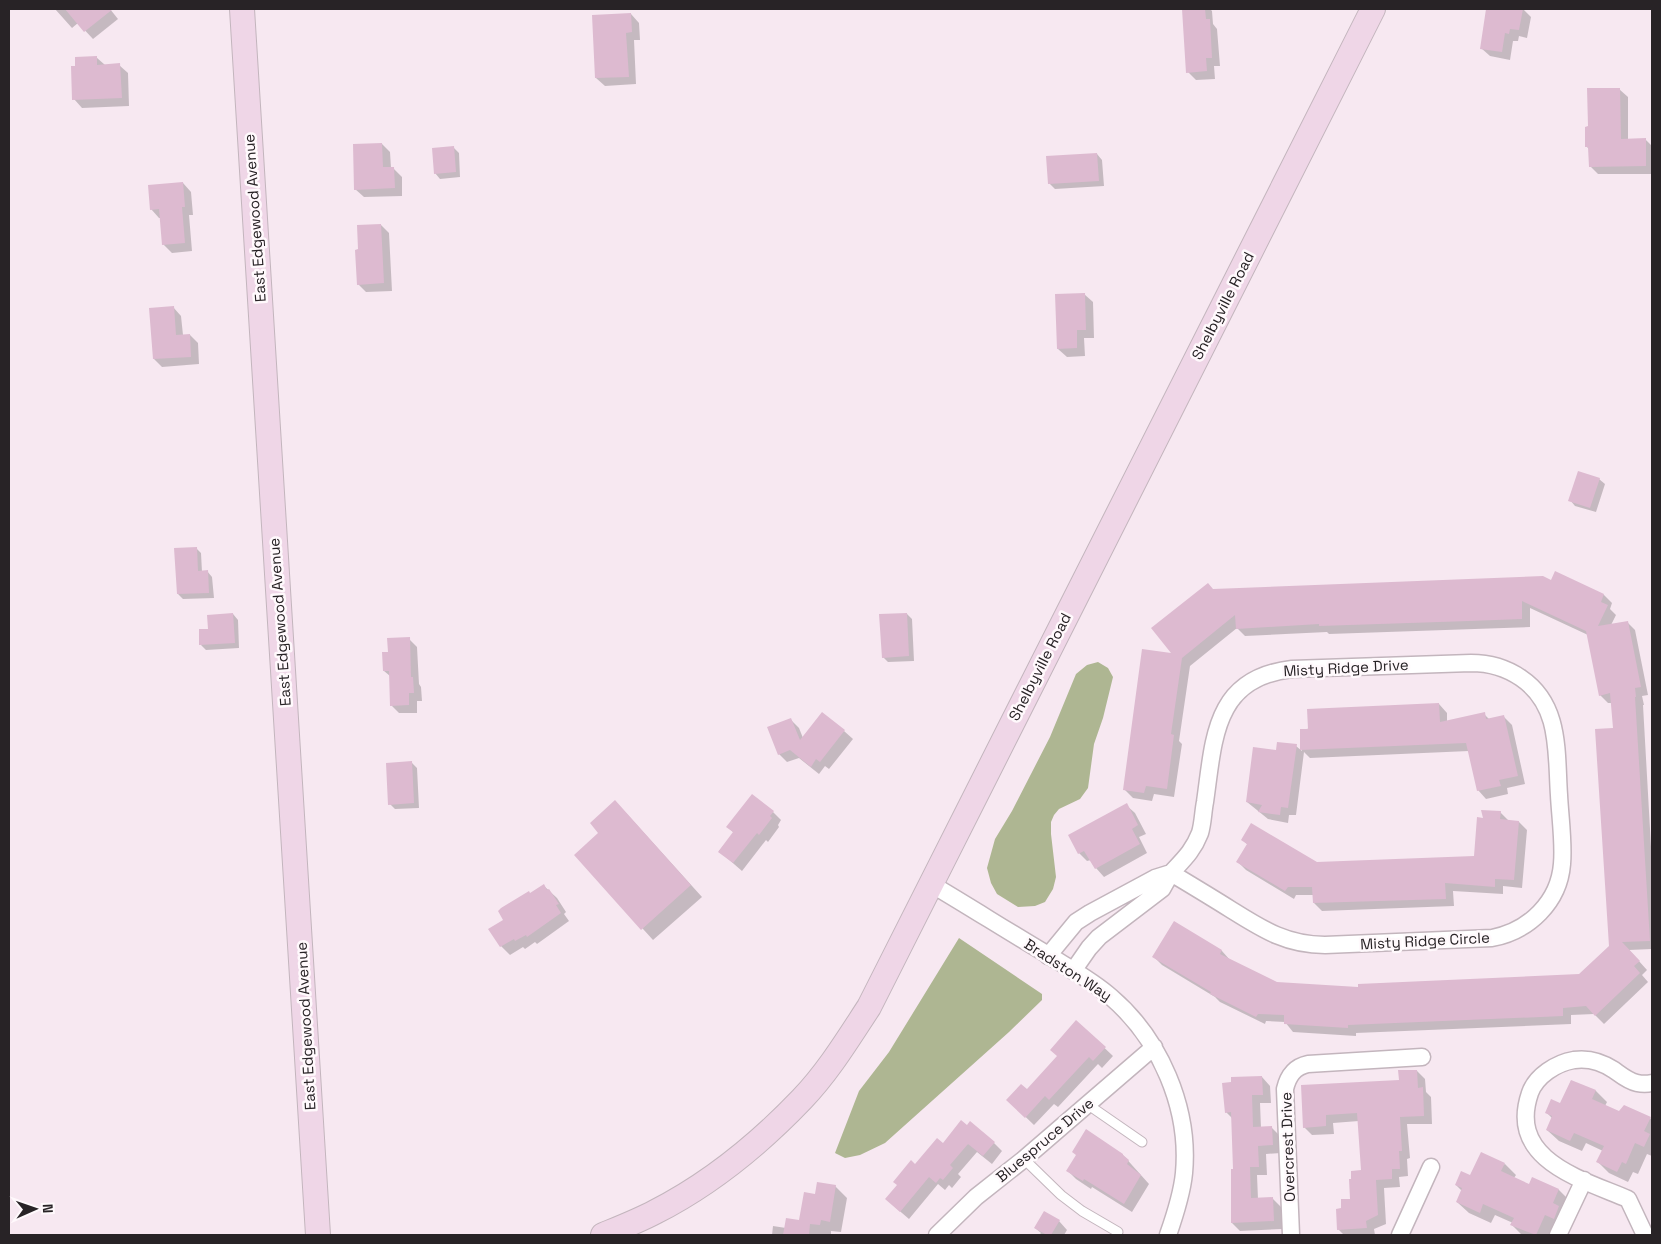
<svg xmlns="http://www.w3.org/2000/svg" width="1661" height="1244" viewBox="0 0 1661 1244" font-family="'Space Grotesk',sans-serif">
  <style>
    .water { fill: #aeb692 }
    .shadow { fill: #0003 }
    .building { fill: #ddbad0 }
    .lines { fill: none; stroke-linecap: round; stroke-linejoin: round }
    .lane-casing { stroke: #c3b5bd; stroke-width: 11 }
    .street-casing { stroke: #c3b5bd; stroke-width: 19 }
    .secondary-casing { stroke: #c3b5bd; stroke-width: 26 }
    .lane { stroke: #fff; stroke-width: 9 }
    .street { stroke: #fff; stroke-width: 16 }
    .secondary { stroke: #efd6e7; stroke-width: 24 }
    .labels { text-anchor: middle; stroke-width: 5; stroke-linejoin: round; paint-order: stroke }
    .street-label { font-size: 15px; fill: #282326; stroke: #fff9fc }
  </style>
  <rect width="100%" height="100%" fill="#f7e8f1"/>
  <path class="water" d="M1098,662L1108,668L1113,677L1103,718L1094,744L1088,788L1080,799L1059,809L1054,815L1051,822V834L1056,877L1053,889L1045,902L1035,906L1018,907L997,894L991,883L987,868L995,839L1012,811L1050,737L1076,674L1087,665Z
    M959,938L1042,994V1000L1009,1032L885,1143L860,1155L845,1158L835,1153L859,1091L889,1052Z"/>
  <path class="shadow" d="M55,9H110L118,19L93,39L78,23L72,28Z
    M1183,9H1210L1212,11L1213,24L1217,29L1220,66H1214L1215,79L1196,80L1188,72Z
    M1488,9H1523L1531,17L1527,38L1519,36L1518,41H1513L1510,60L1490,56L1481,48Z
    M631,14L639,23L640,40H634L636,84L605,86L596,78Z
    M96,57L105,65H119L128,73L129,106L82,108L74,99Z
    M1619,89L1628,97V140L1645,139L1652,146V174H1598L1590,166L1589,149L1586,146L1589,128Z
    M382,144L390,152L391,168H393L402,177V196L364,197L355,189Z
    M453,147L459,153L460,177L440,179L435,173Z
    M1097,154L1102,160L1104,186L1055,189L1049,183Z
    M183,183L191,192L193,215H189L192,251L172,253L163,244L161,218H159L151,209Z
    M381,225L389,233L392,291L366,292L358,284L360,251Z
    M1084,294L1093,302L1094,338H1084L1085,356L1067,357L1058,349Z
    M173,307L181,316L183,335H190L198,343L199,364L162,367L154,359Z
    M1599,479L1605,484L1596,512L1575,506L1570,500Z
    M196,548L201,553L202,572L207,571L212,577L214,598L183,599L178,594Z
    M1556,573L1604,595L1612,603L1610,609L1616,615L1611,625L1627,622L1635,630L1648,695L1642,696L1644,705H1643L1652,864V949L1629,950L1647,970L1642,975L1648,982L1604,1024L1594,1014L1571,1015V1024L1356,1033V1036L1293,1032L1285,1022L1266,1021L1265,1024L1220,1002L1215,997L1162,965L1154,957L1175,923L1222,951L1230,960L1277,983L1360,988L1580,976L1610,946L1614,730L1612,703H1608L1600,695L1588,635L1530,608V627L1329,634L1327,632L1245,636L1237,628L1190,666L1179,741L1182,744L1174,797L1154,794L1152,801L1133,798L1125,790L1174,655L1213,590L1552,582Z
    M233,614L238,620L239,648L206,650L201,645L209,630Z
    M907,614L912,619L914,661L888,662L883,657Z
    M409,639L417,647L419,684L421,687L422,701H417V713H399L391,705L390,676L384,671L389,653Z
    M1439,704L1447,713V722L1484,714L1490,720L1504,717L1512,725L1525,784L1507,788L1508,794L1486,799L1478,790L1469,751L1310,758L1304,752L1296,815H1289L1288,823L1268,819L1247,802L1277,752L1296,746L1302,751L1301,730Z
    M791,720L799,728L803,738L844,731L853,739L829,769L825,766L819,774L799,758L787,762L779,754Z
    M412,763L417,768L419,808L395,809L390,804Z
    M1126,805L1135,813L1146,834L1139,837L1147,853L1104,877L1096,868L1091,860L1087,861L1079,853Z
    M773,812L781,820L778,825L779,827L768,842L766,840L742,871L719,851L734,833L728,827Z
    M1500,812L1509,821L1519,822L1527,830L1522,888L1503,886V894L1453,891L1454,906L1322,911L1314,903V895H1296L1294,899L1246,870L1238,862L1248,845L1243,840L1317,863L1475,857L1484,819Z
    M626,813L702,897L653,940L576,855Z
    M544,886L557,898L566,912L564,914L569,921L537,944L535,942L525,949L523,947L510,955L501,946L490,929L505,920Z
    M1076,1021L1113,1056L1102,1068L1098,1064L1058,1107L1054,1104L1034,1125L1008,1100L1027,1091L1058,1056Z
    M1417,1071L1425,1079L1426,1092L1431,1097L1432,1124H1407L1410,1158L1407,1159L1408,1176L1399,1177L1400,1187L1384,1188L1386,1224L1374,1229L1375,1235H1344L1338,1229L1343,1209L1351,1200L1362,1171L1359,1121L1333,1123L1334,1134L1312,1135L1304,1127L1302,1086L1400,1082Z
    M1262,1077L1270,1086L1271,1103H1260L1261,1128H1272L1280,1136L1281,1153L1266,1154L1267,1175H1257L1258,1199H1273L1281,1207L1282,1229L1240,1231L1232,1223L1235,1171L1233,1119L1226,1112Z
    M1571,1081L1596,1091L1607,1102L1605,1106L1620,1113L1650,1118L1652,1120V1156L1647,1154L1638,1174L1633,1172L1628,1182L1609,1173L1598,1162L1603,1151L1586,1143L1582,1151L1559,1141L1547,1130L1553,1119L1546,1112L1561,1104Z
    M994,1143L1002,1151L992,1164L977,1152L958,1174L961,1177L952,1188L949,1185L945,1190L938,1184L909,1219L895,1207L916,1166L943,1145Z
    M1123,1155L1149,1184L1132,1212L1092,1187L1091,1189L1076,1179L1068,1171Z
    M1505,1164L1516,1175L1514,1178L1530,1185L1533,1179L1559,1190L1570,1201L1552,1235H1522L1512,1225L1513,1223L1495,1215L1491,1223L1469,1213L1457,1202L1462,1191L1456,1185L1471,1177Z
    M835,1186L847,1198L841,1232L831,1231V1235H772L773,1226L786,1228L800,1222L816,1195Z
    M1059,1221L1067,1230L1064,1235H1039L1041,1233L1035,1228Z"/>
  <path class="building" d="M65,9H113L84,32Z
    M1182,9H1205L1206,19H1210L1212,58H1206L1207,71L1186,73Z
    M1486,9H1523L1519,30L1510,29L1509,34L1505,33L1502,52L1480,49Z
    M631,13L632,32L626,33L629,77L595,78L592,15Z
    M97,56V65L120,63L122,98L72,100L71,66H75V57Z
    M1587,88H1620L1621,139L1646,138V166L1589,167L1588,147H1585V127L1588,126Z
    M382,143L383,167H394L395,188L354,190L353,144Z
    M454,146L456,172L434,174L432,148Z
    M1097,153L1099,181L1048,184L1046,156Z
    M183,182L185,207H182L185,243L162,245L159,209L150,210L148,185Z
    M381,224L384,283L357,285L355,250L358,249L357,225Z
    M1085,293L1086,330H1077V348L1057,349L1055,294Z
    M174,306L176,335L190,334L191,357L153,359L149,308Z
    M1578,471L1600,478L1590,508L1568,501Z
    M197,547L198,571L208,570L209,593L177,594L174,548Z
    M1555,571L1604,594L1601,602L1608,605L1598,626L1628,621L1641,687L1635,688L1636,697H1635L1650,941L1622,942L1640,961L1634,966L1640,973L1595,1016L1586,1006L1563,1008V1016L1348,1025V1028L1284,1024V1015L1258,1014L1256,1017L1210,994L1211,992L1152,957L1174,921L1222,950L1220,954L1277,982L1358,987V984L1579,974L1609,946L1595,729L1613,728L1610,693L1599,696L1586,631L1522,601V619L1469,621L1319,626V624L1236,629L1235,615L1182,658L1171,734L1174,735L1167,789L1146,786L1144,793L1123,790L1142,649L1171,653L1151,628L1208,583L1213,589L1543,576L1551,580Z
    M233,613L235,643L199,645V629H208L207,615Z
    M907,613L909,656L882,658L879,614Z
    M410,637L411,677H413L414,693H409V705L390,706L389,671H383L382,652H388L387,638Z
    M1439,703L1440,722L1485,712L1486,719L1504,715L1518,776L1499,780L1501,786L1477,791L1466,743L1300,750V729H1308L1307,709Z
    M822,712L845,730L820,762L816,759L811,767L790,750L778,755L767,727L791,718L800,740Z
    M1277,742L1297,744L1288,808L1281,807L1280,815L1258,812L1262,805L1246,802L1253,747L1276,750Z
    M412,761L414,803L388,805L386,763Z
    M752,794L774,811L770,816L772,818L759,835L757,833L733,863L718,852L733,832L726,827Z
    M615,800L691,885L641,930L574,855L598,833L590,823Z
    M1127,803L1138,825L1132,829L1140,844L1095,869L1084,851L1078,854L1068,835Z
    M1481,810L1501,811L1500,819L1519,821L1514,880L1495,879V887L1445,883L1446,899L1313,903L1312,887H1288L1285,891L1236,862L1247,844L1241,840L1251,823L1317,862L1474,856L1477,817L1483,818Z
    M544,884L547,890L549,889L559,904L556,905L561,913L527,937L526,935L515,941L514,939L500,947L488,929L503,920L498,911L501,908L529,891L530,893Z
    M1076,1020L1106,1047L1093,1061L1089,1057L1049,1100L1045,1096L1025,1118L1006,1100L1021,1084L1027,1089L1057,1056L1050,1050Z
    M1398,1070H1417L1418,1088L1423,1087L1424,1116L1400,1117L1402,1151H1399L1400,1169H1392V1179L1376,1180L1378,1215L1366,1221L1367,1228L1337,1230L1336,1209L1341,1208V1199H1350L1349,1179H1351V1171L1361,1170L1357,1113L1326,1115V1126L1303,1128L1301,1085L1399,1080Z
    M1262,1076L1263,1095H1252L1253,1127L1272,1126L1273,1145L1258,1146L1259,1167H1250L1251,1198L1273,1197L1274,1221L1231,1223V1169H1233L1231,1112L1225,1113L1222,1083L1231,1082V1077Z
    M1571,1080L1596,1090L1592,1099L1619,1111L1624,1105L1651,1117L1644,1131L1650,1134L1644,1147L1635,1143L1626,1164L1622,1162L1617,1172L1596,1162L1604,1146L1574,1133L1570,1141L1546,1130L1552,1116L1545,1113L1551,1099L1560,1103Z
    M961,1120L967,1125L970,1121L995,1142L983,1156L968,1144L950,1165L953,1168L943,1180L940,1178L936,1183L929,1177L900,1212L885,1199L897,1185L893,1182L911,1160L915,1164L937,1138L943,1143Z
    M1086,1129L1123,1154V1155L1129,1160L1127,1164L1141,1175L1124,1204L1084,1179L1083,1181L1066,1171L1076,1155L1072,1152Z
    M1481,1152L1505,1163L1501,1171L1529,1184L1532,1177L1559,1189L1553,1203L1559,1206L1554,1219L1545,1215L1536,1235L1510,1225L1514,1218L1483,1204L1480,1213L1456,1202L1462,1188L1455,1185L1461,1171L1470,1175Z
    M817,1182L836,1185L830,1222L821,1220L820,1225L810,1224L809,1235H783L786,1218L799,1220L804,1192L815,1194Z
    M1044,1211L1060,1220L1051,1235H1047L1034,1228Z"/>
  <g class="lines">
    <defs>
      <path id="lane" d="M1087,1104L1142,1142
        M1024,1159L1061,1195L1082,1211L1118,1232"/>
      <path id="street" d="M1471,663C1489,663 1505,667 1521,678C1561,705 1556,752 1559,795C1560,816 1564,843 1562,864C1559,902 1529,931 1492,938L1325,945C1286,945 1262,929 1230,909C1211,897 1191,885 1171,873C1184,859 1193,851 1200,833C1203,823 1203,812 1205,802C1214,740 1213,678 1292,669Z
        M931,884C970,907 1009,932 1048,955C1069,968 1092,980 1111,997C1160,1039 1190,1108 1184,1173C1182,1194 1175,1215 1168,1235
        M1048,956L1076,922L1090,913L1155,878L1171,873L1162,889L1099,937L1089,948L1073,971
        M937,1235L976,1197L1024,1159L1154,1047
        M1291,1235L1285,1089C1288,1076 1294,1067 1308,1064L1422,1057
        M1400,1235L1431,1167
        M1558,1235L1584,1180
        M1645,1235L1628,1199C1581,1179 1507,1160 1530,1093C1536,1076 1556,1063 1574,1060C1588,1058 1602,1062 1614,1070C1621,1075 1628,1081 1637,1083C1642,1084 1647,1084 1652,1083"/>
      <path id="secondary" d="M242,9L318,1235
        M603,1235C620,1228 638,1221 655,1212C710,1184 759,1144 802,1099C828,1072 848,1039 869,1007L1373,9"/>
    </defs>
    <use href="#lane" class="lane-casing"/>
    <use href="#street" class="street-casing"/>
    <use href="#secondary" class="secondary-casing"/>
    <use href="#lane" class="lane"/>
    <use href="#street" class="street"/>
    <use href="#secondary" class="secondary"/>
  </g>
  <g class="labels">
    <g class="street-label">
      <text transform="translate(255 218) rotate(-94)" y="5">East Edgewood Avenue</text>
      <text transform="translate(1223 306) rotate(-63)" y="5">Shelbyville Road</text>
      <text transform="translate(280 622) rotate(-94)" y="5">East Edgewood Avenue</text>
      <text transform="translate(1040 667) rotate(-63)" y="5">Shelbyville Road</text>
      <text transform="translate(1346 668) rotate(-3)" y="5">Misty Ridge Drive</text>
      <text transform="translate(1425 941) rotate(-3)" y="5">Misty Ridge Circle</text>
      <text transform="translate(1068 970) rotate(33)" y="5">Bradston Way</text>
      <text transform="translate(306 1026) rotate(-93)" y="5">East Edgewood Avenue</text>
      <text transform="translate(1045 1140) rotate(-40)" y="5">Bluespruce Drive</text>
      <text transform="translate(1288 1147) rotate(-92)" y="5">Overcrest Drive</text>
    </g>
  </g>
  <rect width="1661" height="1244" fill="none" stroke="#282326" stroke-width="20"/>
  <g transform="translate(35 1209) rotate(88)" stroke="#fff9fc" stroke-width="4" paint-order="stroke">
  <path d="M0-4L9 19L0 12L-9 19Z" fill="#282326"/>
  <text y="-8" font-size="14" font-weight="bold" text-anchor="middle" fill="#282326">N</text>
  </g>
</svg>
